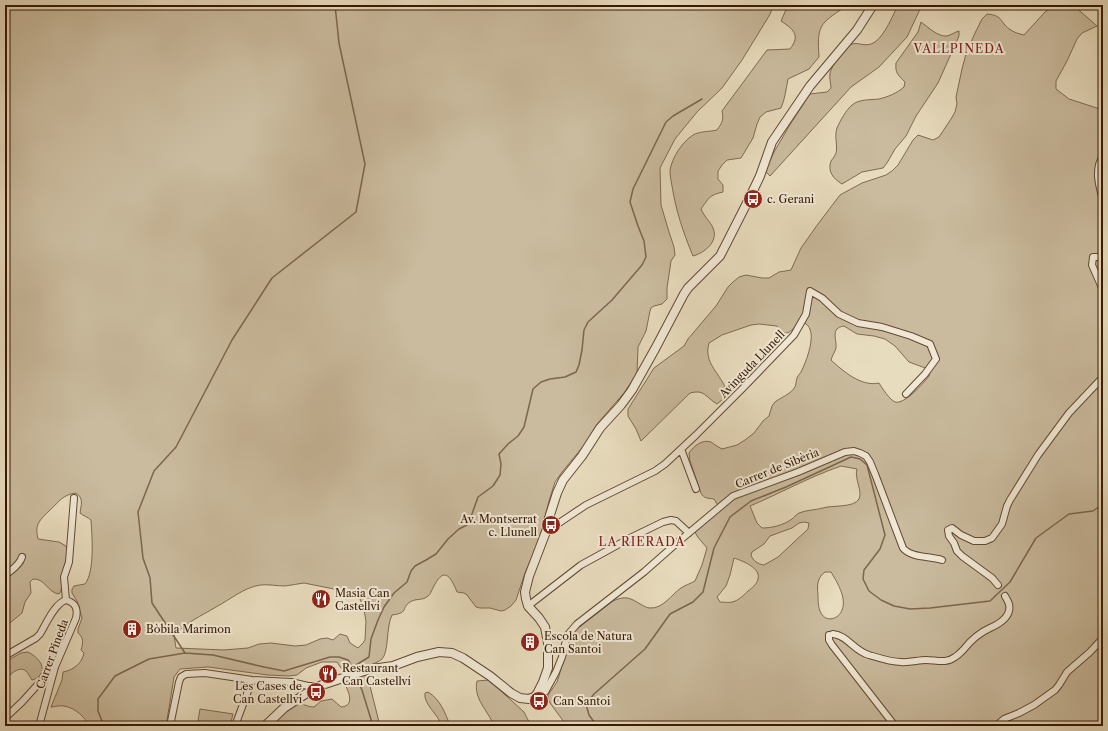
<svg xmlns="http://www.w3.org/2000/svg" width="1108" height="731" viewBox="0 0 1108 731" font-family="'Libre Caslon Text',serif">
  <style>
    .green { fill: #cabb9e; stroke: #806a51; fill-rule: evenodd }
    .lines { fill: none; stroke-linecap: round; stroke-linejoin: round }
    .stream { stroke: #7d654e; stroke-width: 1.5 }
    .minor-casing { stroke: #634932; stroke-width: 8 }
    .tertiary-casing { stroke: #634932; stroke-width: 10 }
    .minor { stroke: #f0e8d5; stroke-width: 6 }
    .tertiary { stroke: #f0e8d5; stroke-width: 8 }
    .labels { text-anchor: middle; stroke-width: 4; stroke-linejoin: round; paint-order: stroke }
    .poi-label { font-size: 11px; fill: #371804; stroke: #f0e8d5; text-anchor: start }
    .street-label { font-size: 11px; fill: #371804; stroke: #f0e8d5 }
    .neighbourhood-label { font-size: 12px; letter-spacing: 1px; fill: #7a1f14; stroke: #f0e8d5 }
  </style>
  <rect width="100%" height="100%" fill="#e8dcbe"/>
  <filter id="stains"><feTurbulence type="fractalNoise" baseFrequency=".005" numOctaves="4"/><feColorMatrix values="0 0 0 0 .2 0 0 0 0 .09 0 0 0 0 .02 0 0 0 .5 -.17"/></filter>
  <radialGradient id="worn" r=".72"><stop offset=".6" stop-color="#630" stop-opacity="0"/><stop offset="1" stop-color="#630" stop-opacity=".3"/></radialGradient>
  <path class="green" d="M5,5H774L769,16L742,60L722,88L697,112L675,139L660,168L661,205L669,232L674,247L675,255L671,261L667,288V299L662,304L654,306L651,308L650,311L646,331L638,347L637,373L624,393L597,424L586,443L562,472L555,482L549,501L539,541L525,573L516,600L511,606L505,610L501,611L490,608H480L476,607L467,595L464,593L457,592C450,574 443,567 433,588C431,591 431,594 428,596C423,601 416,598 410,602C401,608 409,613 392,615C386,627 389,652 382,659C377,664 357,669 349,672L341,668L337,662H322L306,668L297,675L289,676L268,675L208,667L180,669L174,677L166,726H90C84,717 76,708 64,706C60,705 55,707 51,707L62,680L63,672C74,670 82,663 84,653L81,650C83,643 84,638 78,633V629L82,618L77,601L72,593V589L74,586L85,584C95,571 92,536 91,520C88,517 83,516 80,513C81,505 84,498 76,493C62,495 60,501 50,510C46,514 41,518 38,524C36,529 37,534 38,539L59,542L66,546L67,549V557L64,567L61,591L59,594C48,593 45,578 33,579L30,582L31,593L25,602L22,613L5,627ZM304,583L344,591L359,596L364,610L366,621L365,640L363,643L358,648L350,643L347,636L340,634L333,640L327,638L320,639L306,645L295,646L271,643L259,644L248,648L224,650L176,648L174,635C187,622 201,616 216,607C231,599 243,588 260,585C268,584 277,586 285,586C291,585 298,584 304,583Z
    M788,5H846L845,7C819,24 817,26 819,57L809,69L788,79C786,89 785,99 781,108L766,112L760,117L757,124L753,138L741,158L727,160L722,165L718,171V179L723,185V192C709,195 709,198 701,209C705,218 710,221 713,228C719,242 704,253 693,256C683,232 676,211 672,186C671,181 670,175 670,170C672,158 682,142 693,135C700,131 709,132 717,130C722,123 724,120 722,111L767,50L790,49C801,35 793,29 781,21Z
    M898,5H922L907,37L879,67L851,87L770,176L766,172L767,167L774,152L791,123L810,94L827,92L831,88C831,84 829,78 830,73C831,67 845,46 852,44C860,42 866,48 875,42C885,35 893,15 898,5Z
    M1056,5H1073L1097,26L1082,33L1077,39L1067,61L1056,81V89L1069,99L1103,110V726H567L550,703L548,699V695L557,682L572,633L613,601C626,595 630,598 642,605C644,606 647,608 650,608C663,609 672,594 681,588C685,585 690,584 695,581L702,565L707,548L697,536L695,532L720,509L714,499C708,498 704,499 701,493L690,461L689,453C694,446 702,439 711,442C714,444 718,447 722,449L737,445L745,440L754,433L763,421L769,416L772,406L775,402C780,398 791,394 795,387C796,385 796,381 797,378C798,375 801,373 802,370C807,359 820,327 802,322C790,328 789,341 777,326L759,324L751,325L722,335L709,343C703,364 721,373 727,392L723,399L717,404C705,397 705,389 690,393L641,441L636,429L628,416V409L654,368L684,346L688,339L716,306L728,287L733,282L739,277L746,275L762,278H769L779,272L791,270L801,248L818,224L840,195L862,183L886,175L892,171L898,165L913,140L918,135L933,140L939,137L951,119L955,112L957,104L956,97L962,69L966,54L975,33L982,19L987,14C1004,15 1000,24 1011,30C1015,33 1020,34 1024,35L1045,12ZM844,326L857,334L874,336L885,339L895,346L909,362L928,369L930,372L929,376C924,383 904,405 895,402C890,400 882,388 879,383C861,387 843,371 831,360C832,356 835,352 836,348C837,339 830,328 844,326ZM841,466L857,469C854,479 863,491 859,499C854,508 832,505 823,508C816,510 806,510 799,513C796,515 794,517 792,519C784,525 772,528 762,528L757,523L750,506C781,493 809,477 841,466ZM804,522L809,523L808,529L778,557L764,565C758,564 753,561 751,555L752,552L764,544L770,536L792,528L799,523ZM734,558C743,561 761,568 758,579C757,584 752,588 748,591C744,595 738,601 732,602C729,603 724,602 720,602L717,597L726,586L730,575ZM825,572H831C837,582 847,598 842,610C839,619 826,623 821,613C818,608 818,600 818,595C817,585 817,578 825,572Z
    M921,22C928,27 938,37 947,36C951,35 955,32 959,31V36L938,83L916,116L906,136L895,149L887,163L883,168L862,172L842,184C834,179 827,172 831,161C833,158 835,156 836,153C838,145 834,137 837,128C840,121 846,110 852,105C859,99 870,100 879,99C888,97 897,93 904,87L905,82C898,75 895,73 896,63L918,32Z
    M28,652C36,656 47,666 40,675C37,678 36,679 32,680C30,677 28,673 26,671C19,665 10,675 5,680V662L21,653Z
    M367,674L379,722L381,726H271L292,706C302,701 305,707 314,707L321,701L332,699L341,707C357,706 347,687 342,680Z
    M489,680L524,712L531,726H494C488,710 473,699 477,681Z
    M428,692C440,699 446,714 450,726H442C438,714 423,704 425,693Z
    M200,709L233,714L230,726L198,721Z"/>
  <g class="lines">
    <path class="stream" d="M185,653L152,603L150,578L143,558L138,512L154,471L176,447L232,340L272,278L356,212L365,164L339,43L335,5
      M351,665H356L369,657L371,639L378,620L384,607L394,593L407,582L411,571L415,566L426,560L436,554L448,539L459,529L467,525L472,514L478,497L493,486L500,475L501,464L499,454L508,444L518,436L524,427L533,389L541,382L550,379L565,377L576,372L579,365L582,350L584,330L588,322L612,300L642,265L646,257L644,241L638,226L630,202L633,189L666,122L673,116L702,99
      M356,677L362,690L373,726
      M104,726L98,711V699L115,676L149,659L185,653L213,655L264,667L284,671L330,657H339L348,660L355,671
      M597,726L589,715L586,704L594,694L645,649L670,614L693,602L703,592L714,548L730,517L751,501L786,487L851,457L860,459L867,465L885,535L880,549L864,570L863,579L869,591L881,600L894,606L910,609L930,608L990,601L1010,582L1036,538L1069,514L1093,511L1103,504"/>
    <defs>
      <path id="minor" d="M1103,156C1094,169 1099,186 1103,200
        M1103,257H1093L1092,265L1103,290
        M681,449L696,489
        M547,529L559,523L586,505L655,471L665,464L696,435L744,387L794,335L806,314L810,291L822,298L839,314L858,323L882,327L911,336L930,344L936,359L925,374L906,394
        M5,576C11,570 20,565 22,557
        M998,585L992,578L962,556L957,551L954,543L949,536L948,530L952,528L961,535L974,541H985L992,538L1002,524L1007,506L1010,500L1038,455L1069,413L1103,377
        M66,600L64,577L69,562L74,498
        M528,606L581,565L632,537L663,522L671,520L676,521L689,533
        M833,634C847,635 854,651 869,655C879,658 891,662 901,662C910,663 918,660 926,660C936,660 946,664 955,657C959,655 961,652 964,649C971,640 979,633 990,628C999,624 1012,617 1009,604C1008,601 1006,598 1005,596
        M829,635V640L832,645L895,726
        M5,656L36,638L40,634C46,624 55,603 66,600
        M537,694L540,695L545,692L556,672L562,657L567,636L571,631L577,624L644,572L678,542L733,496L798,472L845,452L854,451L860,453L866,456L870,462L875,474L903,548C911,558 929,556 942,560
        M5,718L22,702L50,671L55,667
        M39,726L55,667L76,618C78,609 76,603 66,600
        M170,726L179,682L181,677L186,674L205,673L252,680L291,682L308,686H317
        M235,726L252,680
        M996,726L1004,719L1019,713L1034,705L1055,690L1059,685L1067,672L1090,652L1103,638"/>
      <path id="tertiary" d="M265,726L284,708L307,693L322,685L361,672L372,669L393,666L417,657L439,652L452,653L463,658L490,676L511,693L520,698L529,699L534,697L537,694L543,682L548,668V643L545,627L539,618L528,606L526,599L525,592L529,576L547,529L549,518L557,493L563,480L582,456L600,428L621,405L632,390L655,349L684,294L688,288L720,256L750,197L760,176L772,142L810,86L857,30L873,5"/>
    </defs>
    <use href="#minor" class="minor-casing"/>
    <use href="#tertiary" class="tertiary-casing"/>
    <use href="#minor" class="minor"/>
    <use href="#tertiary" class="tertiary"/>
  </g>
  <defs>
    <symbol id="bus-disc" viewBox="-11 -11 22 22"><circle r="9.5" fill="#8f2418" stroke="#f0e8d5"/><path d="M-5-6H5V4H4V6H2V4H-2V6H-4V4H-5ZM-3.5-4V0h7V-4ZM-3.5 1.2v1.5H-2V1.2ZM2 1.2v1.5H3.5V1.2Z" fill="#fff"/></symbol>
    <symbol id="restaurant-disc" viewBox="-11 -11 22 22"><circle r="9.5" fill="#8f2418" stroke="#f0e8d5"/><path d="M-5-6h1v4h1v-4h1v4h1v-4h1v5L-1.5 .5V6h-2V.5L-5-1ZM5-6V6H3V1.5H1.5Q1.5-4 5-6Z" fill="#fff"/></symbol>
    <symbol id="building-disc" viewBox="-11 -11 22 22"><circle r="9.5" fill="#8f2418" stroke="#f0e8d5"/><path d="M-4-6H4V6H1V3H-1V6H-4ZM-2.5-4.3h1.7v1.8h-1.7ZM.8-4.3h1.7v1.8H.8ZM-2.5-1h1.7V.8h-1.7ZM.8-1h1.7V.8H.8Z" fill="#fff"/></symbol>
  </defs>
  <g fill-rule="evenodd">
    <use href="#bus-disc" x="742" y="188" width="22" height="22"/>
    <use href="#bus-disc" x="540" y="514" width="22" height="22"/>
    <use href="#restaurant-disc" x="310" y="588" width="22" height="22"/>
    <use href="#building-disc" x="121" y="618" width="22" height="22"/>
    <use href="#building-disc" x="519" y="631" width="22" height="22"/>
    <use href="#restaurant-disc" x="317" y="663" width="22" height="22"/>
    <use href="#bus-disc" x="305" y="681" width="22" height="22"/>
    <use href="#bus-disc" x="528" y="690" width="22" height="22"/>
  </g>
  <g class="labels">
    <g class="poi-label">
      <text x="767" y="203">c. Gerani</text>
      <text x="537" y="523" text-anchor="end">Av. Montserrat<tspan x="537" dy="13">c. Llunell</tspan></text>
      <text x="335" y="597">Masia Can<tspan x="335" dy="13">Castellví</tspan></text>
      <text x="146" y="633">Bòbila Marimon</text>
      <text x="544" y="640">Escola de Natura<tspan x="544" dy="13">Can Santoi</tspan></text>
      <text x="342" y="672">Restaurant<tspan x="342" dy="13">Can Castellví</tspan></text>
      <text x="302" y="690" text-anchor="end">Les Cases de<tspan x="302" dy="13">Can Castellví</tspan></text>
      <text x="553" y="705">Can Santoi</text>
    </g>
    <g class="street-label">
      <text transform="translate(752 364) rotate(-46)" y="4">Avinguda Llunell</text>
      <text transform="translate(777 468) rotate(-22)" y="4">Carrer de Sibèria</text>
      <text transform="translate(52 654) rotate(-70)" y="4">Carrer Pineda</text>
    </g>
    <g class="neighbourhood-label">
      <text x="959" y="53">VALLPINEDA</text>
      <text x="642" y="546">LA RIERADA</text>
    </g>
  </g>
  <rect width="1108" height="731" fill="none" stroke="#e8dcbe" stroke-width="20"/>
  <rect x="6" y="6" width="1096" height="719" fill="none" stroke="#371804" stroke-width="2"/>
  <rect x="10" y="10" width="1088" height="711" fill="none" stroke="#371804"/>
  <rect width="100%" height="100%" filter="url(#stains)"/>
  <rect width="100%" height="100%" fill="url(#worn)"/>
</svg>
